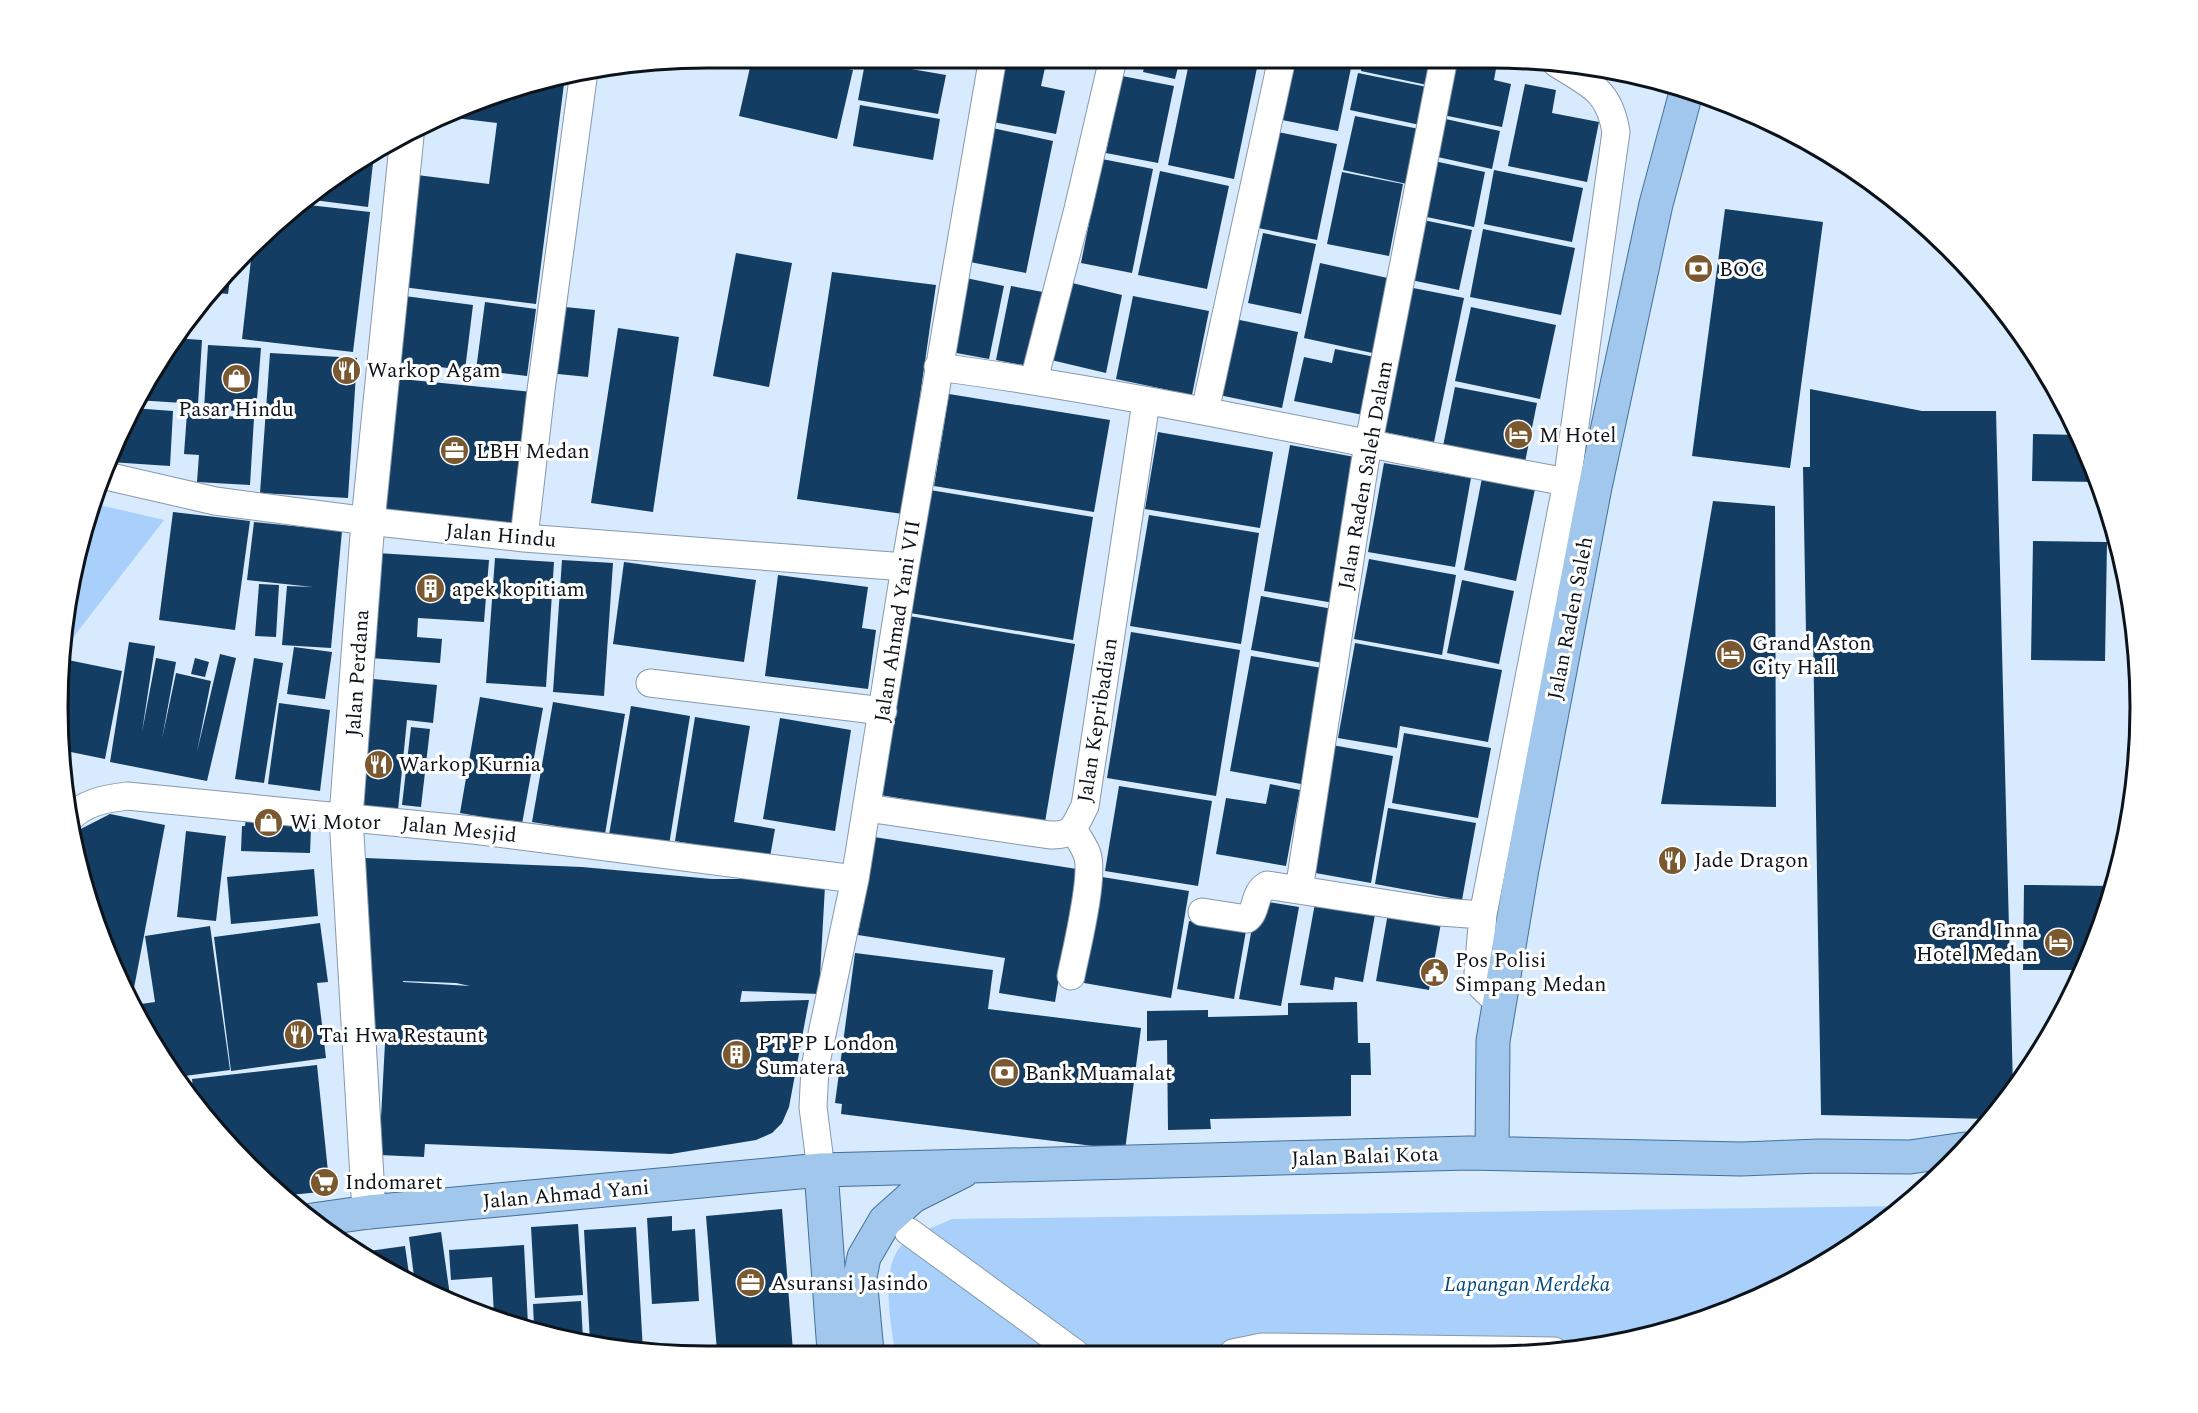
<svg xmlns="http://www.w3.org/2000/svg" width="2198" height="1413" viewBox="0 0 2198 1413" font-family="Spectral,serif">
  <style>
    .green { fill: #a8d0fa }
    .water { fill: #78a3ce }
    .building { fill: #133d62; fill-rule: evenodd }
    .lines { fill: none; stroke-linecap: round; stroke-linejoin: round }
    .street-casing { stroke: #8799ab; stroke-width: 29 }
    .secondary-casing { stroke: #8799ab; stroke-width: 35 }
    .primary-casing { stroke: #45709a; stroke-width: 35 }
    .street { stroke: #fff; stroke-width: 27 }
    .secondary { stroke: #fff; stroke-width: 33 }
    .primary { stroke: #a1c7ec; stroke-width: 33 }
    .labels { text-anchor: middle; stroke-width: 6; stroke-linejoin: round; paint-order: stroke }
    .poi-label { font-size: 21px; fill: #0d131a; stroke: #fff; text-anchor: start }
    .street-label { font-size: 21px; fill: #0d131a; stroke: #fff }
    .park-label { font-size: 21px; font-style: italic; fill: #00487e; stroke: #fff }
    .rim { fill: none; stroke: #0d131a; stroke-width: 3 }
  </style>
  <rect width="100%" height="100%" fill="#d7eafe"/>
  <path class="green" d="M91,503L164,520L61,653Z
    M1903,1206L1887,1222L1779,1289L1659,1334L1534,1355L895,1352C891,1322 878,1263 906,1241C918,1231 938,1226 952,1219Z"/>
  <path class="water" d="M2128,740H2137L2135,791L2129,821Z"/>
  <path class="building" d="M751,63H820L853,70L837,139L739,116Z
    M865,63H876L946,75L938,114L858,100Z
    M1000,63H1046L1041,86L1065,91L1056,134L988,121Z
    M1145,63H1179L1175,79L1143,72Z
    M1189,63H1258L1234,179L1168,165Z
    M1294,63H1352L1338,131L1282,120Z
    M1362,63H1432L1427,85L1361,71Z
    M1448,63H1497L1494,80L1511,84L1502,127L1438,114Z
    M1358,73L1427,87L1420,125L1350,110Z
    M565,76L536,304L395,286L409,174L489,184L497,123L447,117L498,91Z
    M1122,76L1174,86L1158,163L1106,153Z
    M1525,84L1556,90L1552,113L1599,122L1587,182L1508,166Z
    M860,105L940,119L933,160L853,146Z
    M1355,116L1419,129L1407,184L1343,170Z
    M1441,118L1500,131L1492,169L1433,156Z
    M992,128L1053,141L1026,273L965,261Z
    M1278,132L1337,144L1317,240L1258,228Z
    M1102,159L1153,169L1132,273L1081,263Z
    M356,161L373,163L368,207L306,199L345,167Z
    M1434,161L1485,172L1474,227L1422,216Z
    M1494,170L1583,188L1572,242L1484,224Z
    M1160,171L1229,186L1207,289L1138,275Z
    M1342,172L1403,184L1389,256L1327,244Z
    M300,204L370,212L353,352L242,339L253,242Z
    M1725,209L1823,222L1790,468L1692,456Z
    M1423,220L1472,230L1459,290L1411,280Z
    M1483,229L1575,248L1561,315L1470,297Z
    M1263,233L1316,244L1301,314L1248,303Z
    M736,253L792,263L769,387L713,376Z
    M1320,263L1392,279L1377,354L1304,338Z
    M232,265L228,294L208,292L223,275Z
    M832,272L936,285L903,514L797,499Z
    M966,278L1004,286L989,359L951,352Z
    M1068,282L1122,295L1106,373L1047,359Z
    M1011,286L1043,292L1028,366L996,360Z
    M1408,287L1464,298L1434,442L1379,431Z
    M397,295L473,305L465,370L388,361Z
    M1133,296L1209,311L1192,395L1116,379Z
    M485,302L536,309L527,376L476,370Z
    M555,306L595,310L588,377L548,373Z
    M1471,307L1556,325L1540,399L1455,381Z
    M1235,319L1298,332L1282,408L1219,395Z
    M618,328L679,337L653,512L591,503Z
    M173,338L202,340L198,404L136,400L144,382Z
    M208,345L261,348L256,412L204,409Z
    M1335,349L1375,357L1363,415L1294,401L1304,357L1332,363Z
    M270,353L357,358L348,498L260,493Z
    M391,378L532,392L519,524L378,510Z
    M1455,387L1537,403L1525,462L1443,446Z
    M1810,389L1922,411H1996L2013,1088L1991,1119L1821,1115L1813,632H1806L1803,467H1810Z
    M949,394L1110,420L1094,512L934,486Z
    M132,408L173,411L170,466L110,462V457Z
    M187,413L254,418L250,485L197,482L199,455L184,454Z
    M1158,432L1273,452L1260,528L1145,509Z
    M2033,434L2080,435L2098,482L2032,481Z
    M1290,445L1360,458L1334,603L1264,591Z
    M1384,463L1471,478L1455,567L1368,552Z
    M1482,478L1535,489L1516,581L1464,570Z
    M930,490L1093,517L1073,640L910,613Z
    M1713,501L1775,506L1776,807L1661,804Z
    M173,512L250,521L235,630L159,620Z
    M1149,515L1259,533L1241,644L1130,626Z
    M254,522L342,531L331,648L282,645L287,586L313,587L247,580Z
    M2033,541L2107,542L2105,661L2031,660Z
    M377,553L489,560L484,622L418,618L417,637L442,639L440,663L370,658Z
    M495,558L554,562L546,687L486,683Z
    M1369,559L1456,575L1442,655L1354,639Z
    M562,560L613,563L604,696L553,692Z
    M624,562L756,580L744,662L613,644Z
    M778,575L868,587L862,628L876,630L868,689L765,676Z
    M1462,580L1514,591L1499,664L1447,653Z
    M259,584L279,585L276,637L255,636Z
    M1261,596L1333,609L1323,663L1251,650Z
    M909,616L1075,644L1045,822L880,795Z
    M1131,632L1240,650L1216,796L1107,778Z
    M129,642L155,646L142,732L156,658L176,662L162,739L176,673L211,681L197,752L220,654L236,658L207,781L110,762Z
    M1355,643L1502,670L1488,742L1400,726L1397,748L1338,738Z
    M294,647L332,652L325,699L287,694Z
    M1251,656L1322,668L1301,784L1230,771Z
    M195,658L209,662L205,677L191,674Z
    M254,658L283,663L264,783L235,779Z
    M68,660L122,671L105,759L61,750L60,700Z
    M363,678L437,685L433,723L407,720L398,810L350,805Z
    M480,697L543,708L522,824L460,813Z
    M553,702L625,714L605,834L532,822Z
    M279,703L330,710L320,791L268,784Z
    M631,706L690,716L669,845L609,835Z
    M695,717L750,726L734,822L775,829L770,857L675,841Z
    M780,718L851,730L835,831L763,819Z
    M411,727L430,729L421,807L402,805Z
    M1404,733L1491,748L1478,818L1392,803Z
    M1332,745L1393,756L1371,883L1310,872Z
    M1270,784L1300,790L1286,866L1216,854L1226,798L1266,804Z
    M1119,786L1212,801L1198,886L1105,871Z
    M1388,808L1476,823L1462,900L1375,884Z
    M110,814L165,825L134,988L126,987L79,874L71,834Z
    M246,817L292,819V828H311L310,853L241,851L242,826H245Z
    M186,831L226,836L216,921L177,917Z
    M874,837L1077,869L1055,1002L999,993L1005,958L858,935Z
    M365,858L582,867L712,879H747L825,886L819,994L742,991L740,1002L809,1000L789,1107L782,1123L772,1133L756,1140L671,1154L425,1144L424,1157L379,1155L385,1043L364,1042L360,980ZM403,981L456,983L470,986L403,982Z
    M314,869L318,916L231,924L227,877Z
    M1102,877L1189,891L1171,998L1084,983Z
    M2024,885L2113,886L2107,915L2082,970H2023Z
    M1316,898L1376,909L1363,982L1335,977L1333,990L1300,985Z
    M1257,900L1299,907L1281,1006L1239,999Z
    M1388,913L1441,923L1429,990L1376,981Z
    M1189,921L1246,931L1234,999L1177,989Z
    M320,923L328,982L317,983L326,1058L231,1071L214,937Z
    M210,926L230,1070L177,1077L144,1032L135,1009L134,1005L155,1002L145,936Z
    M855,953L993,970L988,1009L1141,1028L1125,1150L841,1114L842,1104L835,1103Z
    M1357,1002L1358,1043H1370L1371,1075H1351V1116L1210,1119L1211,1129L1168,1130L1167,1040L1147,1041V1011L1208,1010V1017L1288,1015V1003Z
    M317,1065L330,1191L280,1196L218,1134L194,1101L192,1079Z
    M782,1209L793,1351H717L706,1216Z
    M672,1216V1231L695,1229L699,1301L652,1304L647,1218Z
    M578,1224L583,1295L535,1298L531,1227Z
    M636,1227L643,1351L622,1350L590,1342L584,1230Z
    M441,1232L451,1303L415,1284L409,1237Z
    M524,1245L528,1325L494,1316L492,1277L451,1280L449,1250Z
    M405,1246L410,1281L370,1260L369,1251Z
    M581,1301L583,1340L534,1327L533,1304Z
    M1031,1345L1040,1346L1045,1352H1026V1349Z"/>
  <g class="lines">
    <defs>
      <path id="street" d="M938,367C1155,396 1368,446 1583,485
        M1034,380L1078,209L1112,63
        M1205,411L1281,63
        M102,475L215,501L368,521L524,538L905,567
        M524,538L541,390L584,71
        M650,683L883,711
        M867,808L1050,835C1075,836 1075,824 1085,806L1146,402
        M68,820C84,802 105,799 127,796L473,830L855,879
        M1299,890L1365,462L1443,63
        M1202,912L1247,919C1258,910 1253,893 1267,885L1440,912L1483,915L1567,482L1616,132C1609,89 1590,85 1556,63
        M1483,915L1478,973L1481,986L1499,1003
        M1071,976C1076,951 1095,875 1087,854C1084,846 1078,837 1073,830
        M821,1170L813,1107L815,1067L855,879L905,567L992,63
        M908,1231L1075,1353
        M1233,1353L1262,1347L1554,1351"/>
      <path id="secondary" d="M369,1212L346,817L368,521L407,136"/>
      <path id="primary" d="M1492,1153L1493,1041L1522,869L1595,487L1656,204L1687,89
        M821,1170L834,1351
        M312,1220L369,1212L821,1170L1469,1153L1741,1159L1820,1156L1910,1157L1965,1149
        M867,1352L860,1277L864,1257L885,1221L913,1196L963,1171"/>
    </defs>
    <use href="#street" class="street-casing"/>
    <use href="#secondary" class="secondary-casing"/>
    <use href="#primary" class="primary-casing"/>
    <use href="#street" class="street"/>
    <use href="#secondary" class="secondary"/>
    <use href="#primary" class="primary"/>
  </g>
  <defs>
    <symbol id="bank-disc" viewBox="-11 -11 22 22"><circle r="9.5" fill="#7a5830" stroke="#fff"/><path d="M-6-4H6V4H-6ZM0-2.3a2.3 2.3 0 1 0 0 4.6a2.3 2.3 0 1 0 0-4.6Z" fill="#fff"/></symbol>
    <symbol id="restaurant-disc" viewBox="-11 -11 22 22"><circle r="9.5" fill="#7a5830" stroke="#fff"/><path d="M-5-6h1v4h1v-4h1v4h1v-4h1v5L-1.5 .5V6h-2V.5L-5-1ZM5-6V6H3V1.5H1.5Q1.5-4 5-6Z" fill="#fff"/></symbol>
    <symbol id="shop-disc" viewBox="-11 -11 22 22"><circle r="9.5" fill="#7a5830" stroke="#fff"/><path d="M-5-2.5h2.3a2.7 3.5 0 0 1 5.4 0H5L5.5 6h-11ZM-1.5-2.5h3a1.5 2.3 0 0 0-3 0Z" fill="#fff"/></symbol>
    <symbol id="hotel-disc" viewBox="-11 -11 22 22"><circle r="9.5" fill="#7a5830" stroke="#fff"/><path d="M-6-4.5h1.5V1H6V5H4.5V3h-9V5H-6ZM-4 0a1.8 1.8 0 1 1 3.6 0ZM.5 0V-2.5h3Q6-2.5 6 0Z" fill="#fff"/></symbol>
    <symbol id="office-disc" viewBox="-11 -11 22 22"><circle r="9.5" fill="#7a5830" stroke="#fff"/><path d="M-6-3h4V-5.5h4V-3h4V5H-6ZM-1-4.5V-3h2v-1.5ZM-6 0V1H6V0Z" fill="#fff"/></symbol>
    <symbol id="building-disc" viewBox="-11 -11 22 22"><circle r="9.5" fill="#7a5830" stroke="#fff"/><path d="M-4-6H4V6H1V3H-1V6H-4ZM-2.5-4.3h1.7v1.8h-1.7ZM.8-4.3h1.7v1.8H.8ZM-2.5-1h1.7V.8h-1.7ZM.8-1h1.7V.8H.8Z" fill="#fff"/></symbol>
    <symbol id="civic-disc" viewBox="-11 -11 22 22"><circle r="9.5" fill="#7a5830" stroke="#fff"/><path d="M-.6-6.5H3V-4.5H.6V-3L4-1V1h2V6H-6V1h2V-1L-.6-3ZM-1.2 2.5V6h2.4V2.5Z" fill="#fff"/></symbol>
    <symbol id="supermarket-disc" viewBox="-11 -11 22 22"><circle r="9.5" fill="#7a5830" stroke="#fff"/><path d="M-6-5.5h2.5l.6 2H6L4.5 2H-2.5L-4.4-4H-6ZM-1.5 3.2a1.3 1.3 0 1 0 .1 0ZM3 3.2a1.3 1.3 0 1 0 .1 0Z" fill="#fff"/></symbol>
  </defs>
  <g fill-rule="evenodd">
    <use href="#bank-disc" x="1682" y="252" width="33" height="33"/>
    <use href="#restaurant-disc" x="330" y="354" width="33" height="33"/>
    <use href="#shop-disc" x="220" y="362" width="33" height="33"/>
    <use href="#hotel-disc" x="1502" y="418" width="33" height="33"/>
    <use href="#office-disc" x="438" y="434" width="33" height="33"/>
    <use href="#building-disc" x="414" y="572" width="33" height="33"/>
    <use href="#hotel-disc" x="1714" y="638" width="33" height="33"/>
    <use href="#restaurant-disc" x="362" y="748" width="33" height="33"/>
    <use href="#shop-disc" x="252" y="806" width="33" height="33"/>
    <use href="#restaurant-disc" x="1656" y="844" width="33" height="33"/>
    <use href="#hotel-disc" x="2042" y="926" width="33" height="33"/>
    <use href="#civic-disc" x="1418" y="956" width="33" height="33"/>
    <use href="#restaurant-disc" x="282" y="1018" width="33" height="33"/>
    <use href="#building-disc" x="720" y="1038" width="33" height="33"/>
    <use href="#bank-disc" x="988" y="1056" width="33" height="33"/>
    <use href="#supermarket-disc" x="308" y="1166" width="33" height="33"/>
    <use href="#office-disc" x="734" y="1266" width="33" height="33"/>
  </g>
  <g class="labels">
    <g class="poi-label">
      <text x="1719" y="276">BOC</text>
      <text x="367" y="377">Warkop Agam</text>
      <text x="236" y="416" text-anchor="middle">Pasar Hindu</text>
      <text x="1539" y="442">M Hotel</text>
      <text x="476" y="458">LBH Medan</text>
      <text x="452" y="596">apek kopitiam</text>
      <text x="1752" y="650">Grand Aston<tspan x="1752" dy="24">City Hall</tspan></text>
      <text x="399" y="771">Warkop Kurnia</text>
      <text x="290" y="829">Wi Motor</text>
      <text x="1694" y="867">Jade Dragon</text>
      <text x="2038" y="937" text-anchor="end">Grand Inna<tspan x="2038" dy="24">Hotel Medan</tspan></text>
      <text x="1455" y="967">Pos Polisi<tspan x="1455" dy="24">Simpang Medan</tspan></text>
      <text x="319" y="1042">Tai Hwa Restaunt</text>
      <text x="758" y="1050">PT PP London<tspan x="758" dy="24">Sumatera</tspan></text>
      <text x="1025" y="1080">Bank Muamalat</text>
      <text x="345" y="1189">Indomaret</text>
      <text x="771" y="1290">Asuransi Jasindo</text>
    </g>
    <g class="street-label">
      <text transform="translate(1365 475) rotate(-80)" y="7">Jalan Raden Saleh Dalam</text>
      <text transform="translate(501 535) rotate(5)" y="7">Jalan Hindu</text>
      <text transform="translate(1570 618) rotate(-79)" y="7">Jalan Raden Saleh</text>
      <text transform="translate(897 621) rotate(-81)" y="7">Jalan Ahmad Yani VII</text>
      <text transform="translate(357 673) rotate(-86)" y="7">Jalan Perdana</text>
      <text transform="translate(1097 720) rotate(-81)" y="7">Jalan Kepribadian</text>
      <text transform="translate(459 829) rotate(6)" y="7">Jalan Mesjid</text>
      <text transform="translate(1365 1156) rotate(-2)" y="7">Jalan Balai Kota</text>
      <text transform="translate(566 1194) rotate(-5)" y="7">Jalan Ahmad Yani</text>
    </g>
    <g class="park-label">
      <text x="1527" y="1291">Lapangan Merdeka</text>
    </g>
  </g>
  <path d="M0 0H2198V1413H0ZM707 68H1491A639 639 0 0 1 2130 707V707A639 639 0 0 1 1491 1346H707A639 639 0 0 1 68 707V707A639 639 0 0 1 707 68Z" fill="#fff" fill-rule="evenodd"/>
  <path class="rim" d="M707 68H1491A639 639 0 0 1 2130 707V707A639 639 0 0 1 1491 1346H707A639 639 0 0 1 68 707V707A639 639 0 0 1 707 68Z"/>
</svg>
